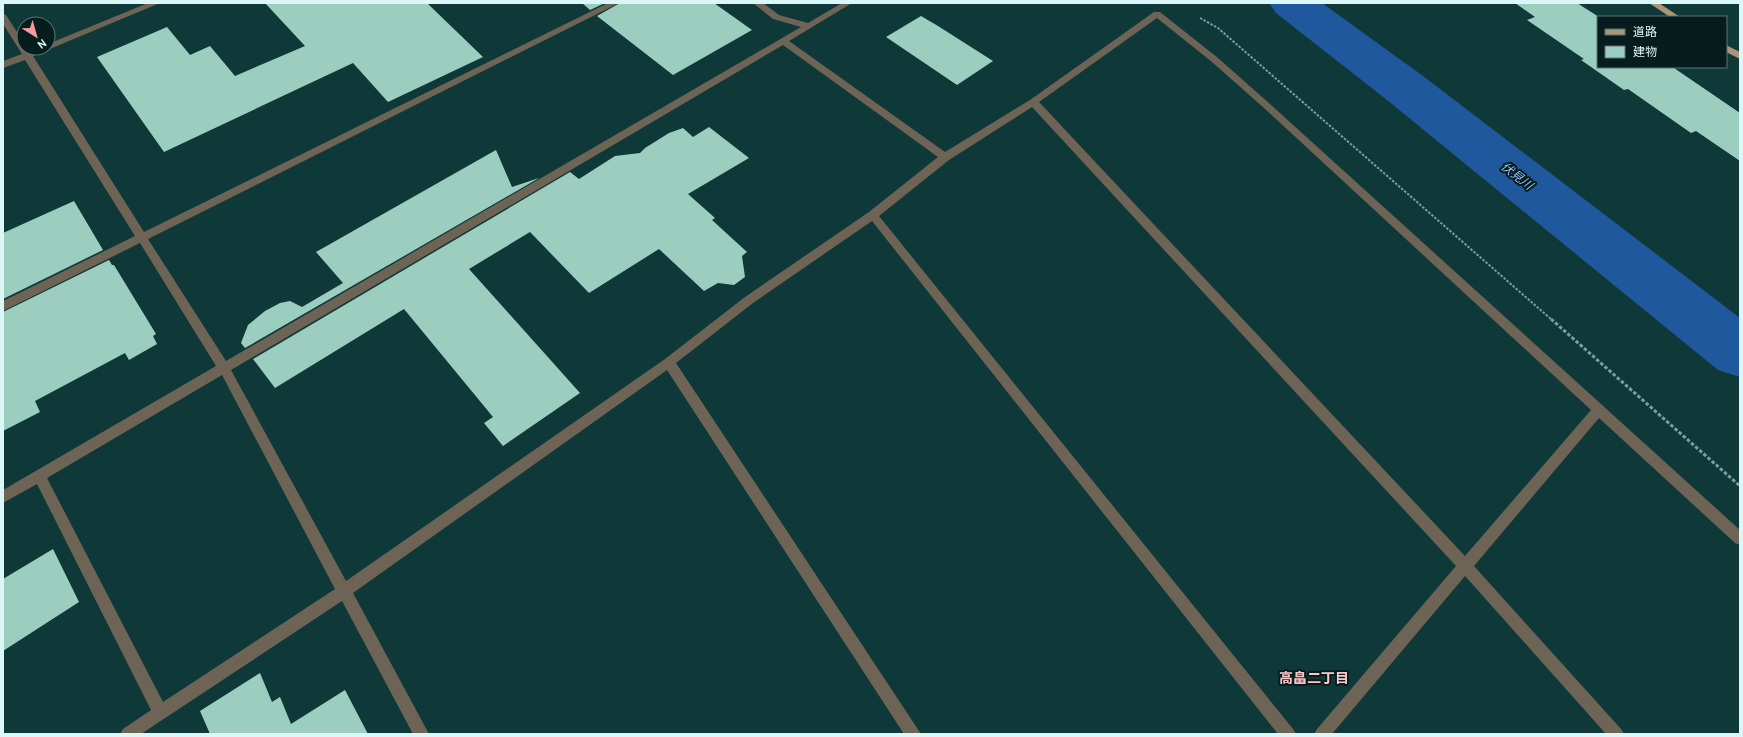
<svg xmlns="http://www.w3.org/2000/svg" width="1743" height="737" viewBox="0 0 1743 737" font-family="Cabin,'Noto Sans JP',sans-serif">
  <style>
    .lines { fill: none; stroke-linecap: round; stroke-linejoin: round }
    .river { fill: #20589e; fill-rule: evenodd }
    .building { fill: #9ccec0 }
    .path-far1 { stroke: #7d9e9e; stroke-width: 2; stroke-dasharray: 2.5 1.5; stroke-linecap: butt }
    .path { stroke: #7d9e9e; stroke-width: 3; stroke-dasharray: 3.5 2; stroke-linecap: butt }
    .minor { fill: #6e6456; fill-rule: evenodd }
    .major { fill: #a99578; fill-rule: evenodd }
    .labels { text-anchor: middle; stroke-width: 4; stroke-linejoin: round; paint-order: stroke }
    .water-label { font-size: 12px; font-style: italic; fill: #96c1fa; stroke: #071d1d }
    .near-neighbourhood-label { font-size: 14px; font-weight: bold; fill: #fac6c7; stroke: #071d1d }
  </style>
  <rect width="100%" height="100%" fill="#0f3838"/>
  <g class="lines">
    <path class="river" d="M1269,3H1322L1423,76L1740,318V377L1718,370L1387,100L1276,13Z"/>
  </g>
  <path class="building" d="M265,3H427L483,57L388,102L353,63L164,152L97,57L167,27L190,55L210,46L235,76L305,46Z
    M582,3H605L590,10Z
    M620,3H714L752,30L673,75L597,16Z
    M1515,3H1577L1599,17L1598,67H1676L1674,68L1740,113V161L1696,131L1691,133L1628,89L1624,90L1581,60L1584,59L1527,20L1535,17Z
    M921,16L938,26L993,61L957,85L886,37Z
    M709,127L749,158L688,194L715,218L712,220L747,252L742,256L745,277L734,285L718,283L704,291L659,249L589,293L530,232L469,269L580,393L503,446L484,423L493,417L404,309L275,388L253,359L570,172L579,179L615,156L640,153L645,148L669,133L683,128L693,137Z
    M496,150L512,187L539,178L245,348L241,343L248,325L265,311L280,303L290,301L302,307L343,283L316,252Z
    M74,201L103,250L3,299V233Z
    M109,260L112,265H114L156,334L153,336L157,344L129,360L125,353L35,401L40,412L3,431V312Z
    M53,549L79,602L3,651V579Z
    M260,673L272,702L280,697L291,724L345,690L368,734H210L200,711Z"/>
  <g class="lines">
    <path class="path-far1" d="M1200,18L1218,28L1552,320"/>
    <path class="path" d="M1551,319L1740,486"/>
    <path class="minor" d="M148,3H160L33,56L144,232L608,3H619L148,239L226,361L801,27L773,19L753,3H763L779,15L808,23L842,3H852L789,41L945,152L1030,100L1154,12H1160L1218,58L1270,104L1740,530V545L1735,543L1599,418L1474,566L1621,729L1624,734H1606L1465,576L1332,734H1314L1317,729L1456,566L1032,107L949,160L879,216L1293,729L1296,734H1278L872,221L753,303L676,363L921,734H904L667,370L353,593L429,734H413L342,601L141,734H120L123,729L151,710L37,484L3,503V490L216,366L140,243L3,311V301L135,236L25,60L3,68V61L22,54L3,24V14L6,15L24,43V48H27L29,51L37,48H48V44ZM1157,18L1212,62L1264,108L1591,410L1465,556L1039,102ZM783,45L938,157L869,212L745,297L665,359L346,581L231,370ZM222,375L335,589L163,702L47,478Z"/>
    <path class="major" d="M1649,3H1659L1680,17H1670Z
      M1726,45L1740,52V59L1726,52Z"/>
  </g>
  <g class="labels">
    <g class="water-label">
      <text transform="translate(1517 176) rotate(38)" y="4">伏見川</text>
    </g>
    <g class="near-neighbourhood-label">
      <text x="1314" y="683">高畠二丁目</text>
    </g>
  </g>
  <rect width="1743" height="737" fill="none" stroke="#dcf7f7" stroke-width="8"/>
  <rect x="1597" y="16" width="130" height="52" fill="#071d1d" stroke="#5c7474"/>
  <rect x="1605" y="29" width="20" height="6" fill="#a99578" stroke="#5c7474"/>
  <text x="1633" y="36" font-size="12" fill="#dcf7f7">道路</text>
  <rect x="1605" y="46" width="20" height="12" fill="#9ccec0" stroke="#5c7474"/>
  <text x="1633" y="56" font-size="12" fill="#dcf7f7">建物</text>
  <g transform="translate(36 36) rotate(143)"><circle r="19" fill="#071d1d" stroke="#5c7474"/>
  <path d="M0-3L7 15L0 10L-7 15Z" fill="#f49aa0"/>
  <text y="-6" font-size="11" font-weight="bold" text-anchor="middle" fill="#dcf7f7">N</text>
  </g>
</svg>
